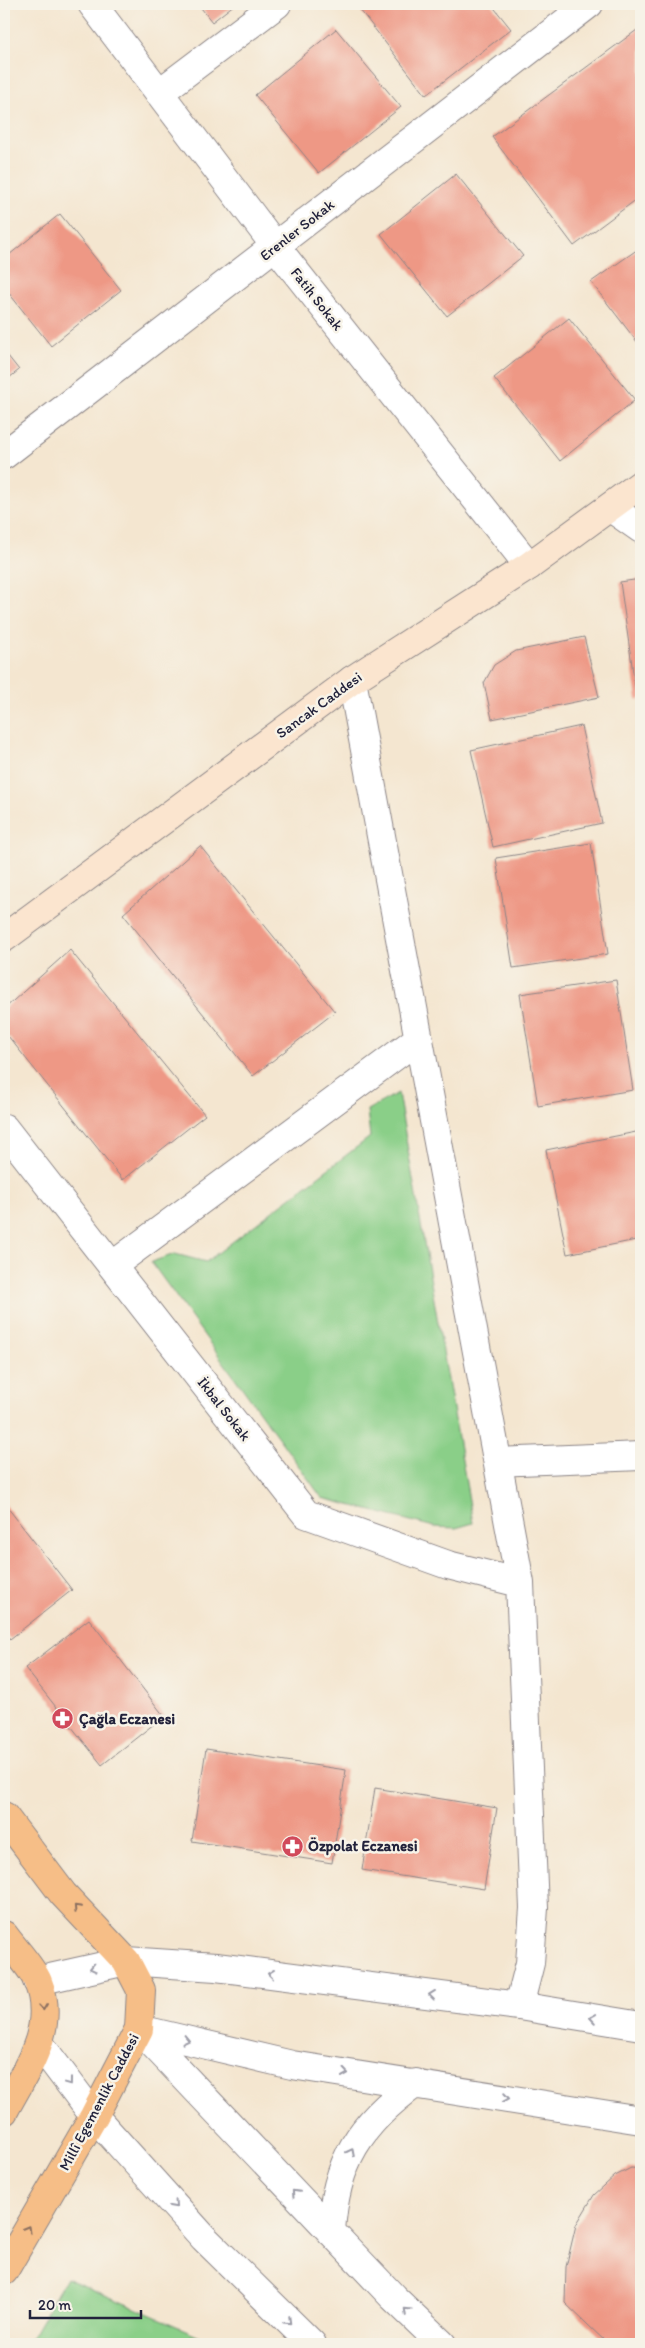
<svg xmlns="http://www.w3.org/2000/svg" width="645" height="2348" viewBox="0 0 645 2348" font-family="Itim,sans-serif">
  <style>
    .green { fill: #8acf88; stroke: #567862 }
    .building { fill: #ee9885 }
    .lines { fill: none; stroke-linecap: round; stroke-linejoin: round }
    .street-casing { stroke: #8b8486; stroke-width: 30 }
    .secondary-casing { stroke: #8b8486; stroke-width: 30 }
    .primary-casing { stroke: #8b8486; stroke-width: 30 }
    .street { stroke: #fff; stroke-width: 28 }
    .secondary { stroke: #fbe5cf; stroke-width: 28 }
    .primary { stroke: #f6be87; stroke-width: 28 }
    .oneway { stroke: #8c7061 }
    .oneway2 { stroke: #9c9ca7 }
    .labels { text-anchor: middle; stroke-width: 5; stroke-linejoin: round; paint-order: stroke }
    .street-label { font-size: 15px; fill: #22223b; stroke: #f7f3e8 }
    .poi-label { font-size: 15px; font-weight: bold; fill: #22223b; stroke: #f7f3e8; text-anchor: start }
  </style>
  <rect width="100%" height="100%" fill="#f7f3e8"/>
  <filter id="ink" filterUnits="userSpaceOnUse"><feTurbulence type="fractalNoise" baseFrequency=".02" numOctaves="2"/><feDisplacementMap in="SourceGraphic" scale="10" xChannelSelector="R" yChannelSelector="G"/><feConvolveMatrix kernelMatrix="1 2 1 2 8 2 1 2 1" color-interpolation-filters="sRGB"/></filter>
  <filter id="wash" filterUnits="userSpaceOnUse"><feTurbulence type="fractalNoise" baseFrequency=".0096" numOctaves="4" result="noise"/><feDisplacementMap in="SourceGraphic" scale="20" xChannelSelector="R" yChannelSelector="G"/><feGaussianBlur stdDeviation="1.12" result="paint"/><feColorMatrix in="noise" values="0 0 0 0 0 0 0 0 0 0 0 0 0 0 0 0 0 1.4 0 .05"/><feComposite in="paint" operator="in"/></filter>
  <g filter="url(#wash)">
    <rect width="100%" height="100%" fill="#f4e6d0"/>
    <path class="green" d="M398,1093L473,1523L456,1528L434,1527L322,1498L151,1262L175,1254L206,1262L370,1137L367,1110Z
      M66,2278L218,2344H28Z"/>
    <g id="blocks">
      <path class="building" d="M198,4H235L212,22Z
        M368,4H491L511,29L426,95L360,10Z
        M641,27V196L574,246L492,137Z
        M336,29L401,107L319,173L255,95Z
        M456,174L523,256L447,316L381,234Z
        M60,214L121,290L51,346L4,287V259Z
        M641,247V347L591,282Z
        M569,318L635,400L560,461L494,378Z
        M4,351L19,370L4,382Z
        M641,579V699L637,700L620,582Z
        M584,637L599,697L492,719L484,683L494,665L516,651Z
        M581,726L602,823L493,847L471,750Z
        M591,843L608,954L513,968L496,858Z
        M200,846L335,1012L253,1076L123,914Z
        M70,950L205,1115L123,1180L4,1031V1009Z
        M616,980L633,1090L538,1106L520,994Z
        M641,1131V1239L567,1254L546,1150Z
        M4,1503L72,1590L10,1639L4,1631Z
        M89,1619L164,1716L102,1765L25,1668Z
        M206,1749L346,1770L332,1863L192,1841Z
        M375,1788L497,1808L484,1889L362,1870Z
        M631,2168L641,2169V2344H608L565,2303L566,2267L576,2225L594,2195L615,2176Z"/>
    </g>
  </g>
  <g filter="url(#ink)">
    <use href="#blocks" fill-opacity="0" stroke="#8b8486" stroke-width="1"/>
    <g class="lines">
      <defs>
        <path id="street" d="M92,4L276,247L529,566
          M159,93L277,4
          M4,455L589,4
          M611,508L641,529
          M352,680L520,1583L534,1908L530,1963L519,2006
          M4,1128L306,1514L448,1565L520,1583
          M112,1266L418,1039
          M498,1462L641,1456
          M37,1981L126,1961L216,1967L519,2006L641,2026
          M139,2029L292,2065L641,2120
          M139,2029L393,2297L442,2344
          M39,2043L94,2116L204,2238L312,2344
          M331,2232C335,2162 360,2123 416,2083"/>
        <path id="secondary" d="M4,938L352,680L529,566L641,484"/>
        <path id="primary" d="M4,1816L63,1894L126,1961L141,1990L139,2029L94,2116L4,2271
          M4,1935C14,1949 32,1967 38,1982C57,2029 25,2071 4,2111"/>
      </defs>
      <use href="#street" class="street-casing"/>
      <use href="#secondary" class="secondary-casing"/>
      <use href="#primary" class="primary-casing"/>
      <use href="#street" class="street"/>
      <use href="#secondary" class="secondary"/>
      <use href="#primary" class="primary"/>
    </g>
    <defs><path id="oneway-chevron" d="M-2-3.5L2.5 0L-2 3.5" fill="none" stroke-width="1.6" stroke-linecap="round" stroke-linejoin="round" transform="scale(1.25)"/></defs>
    <g class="oneway">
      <use href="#oneway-chevron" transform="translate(77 1908) rotate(-133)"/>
      <use href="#oneway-chevron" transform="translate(43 2007) rotate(83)"/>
      <use href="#oneway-chevron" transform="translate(28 2229) rotate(-60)"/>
    </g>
    <g class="oneway2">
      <use href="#oneway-chevron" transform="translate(93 1968) rotate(167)"/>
      <use href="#oneway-chevron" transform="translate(271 1974) rotate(-173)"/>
      <use href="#oneway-chevron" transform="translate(432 1995) rotate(-173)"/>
      <use href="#oneway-chevron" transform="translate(593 2018) rotate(-171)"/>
      <use href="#oneway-chevron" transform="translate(186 2040) rotate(13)"/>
      <use href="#oneway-chevron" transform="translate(345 2073) rotate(8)"/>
      <use href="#oneway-chevron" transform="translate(69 2082) rotate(53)"/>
      <use href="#oneway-chevron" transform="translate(506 2098) rotate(9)"/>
      <use href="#oneway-chevron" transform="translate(351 2152) rotate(-63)"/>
      <use href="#oneway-chevron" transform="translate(295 2193) rotate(-133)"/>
      <use href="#oneway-chevron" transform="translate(174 2205) rotate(48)"/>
      <use href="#oneway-chevron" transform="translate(407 2311) rotate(-136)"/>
      <use href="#oneway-chevron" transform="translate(288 2321) rotate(44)"/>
    </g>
  </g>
  <defs>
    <symbol id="pharmacy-disc" viewBox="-11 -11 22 22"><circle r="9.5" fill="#d1495b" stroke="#f7f3e8"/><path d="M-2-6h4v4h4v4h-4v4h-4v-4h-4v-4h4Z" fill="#fff"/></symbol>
  </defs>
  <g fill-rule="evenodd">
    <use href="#pharmacy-disc" x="50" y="1706" width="25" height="25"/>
    <use href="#pharmacy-disc" x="280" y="1834" width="25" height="25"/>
  </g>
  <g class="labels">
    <g class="street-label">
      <text transform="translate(297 230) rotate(-38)" y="5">Erenler Sokak</text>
      <text transform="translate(317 299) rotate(52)" y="5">Fatih Sokak</text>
      <text transform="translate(319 705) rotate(-36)" y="5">Sancak Caddesi</text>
      <text transform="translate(224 1409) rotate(52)" y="5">İkbal Sokak</text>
      <text transform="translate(99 2102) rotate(-62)" y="5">Millî Egemenlik Caddesi</text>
    </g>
    <g class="poi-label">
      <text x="79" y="1724">Çağla Eczanesi</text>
      <text x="308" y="1851">Özpolat Eczanesi</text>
    </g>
  </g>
  <rect width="645" height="2348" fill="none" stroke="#f7f3e8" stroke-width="20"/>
  <path d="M30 2310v8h111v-8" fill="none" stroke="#22223b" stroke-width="2.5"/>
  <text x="38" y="2310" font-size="15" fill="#22223b" stroke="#f7f3e8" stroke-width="4" paint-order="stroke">20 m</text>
</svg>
